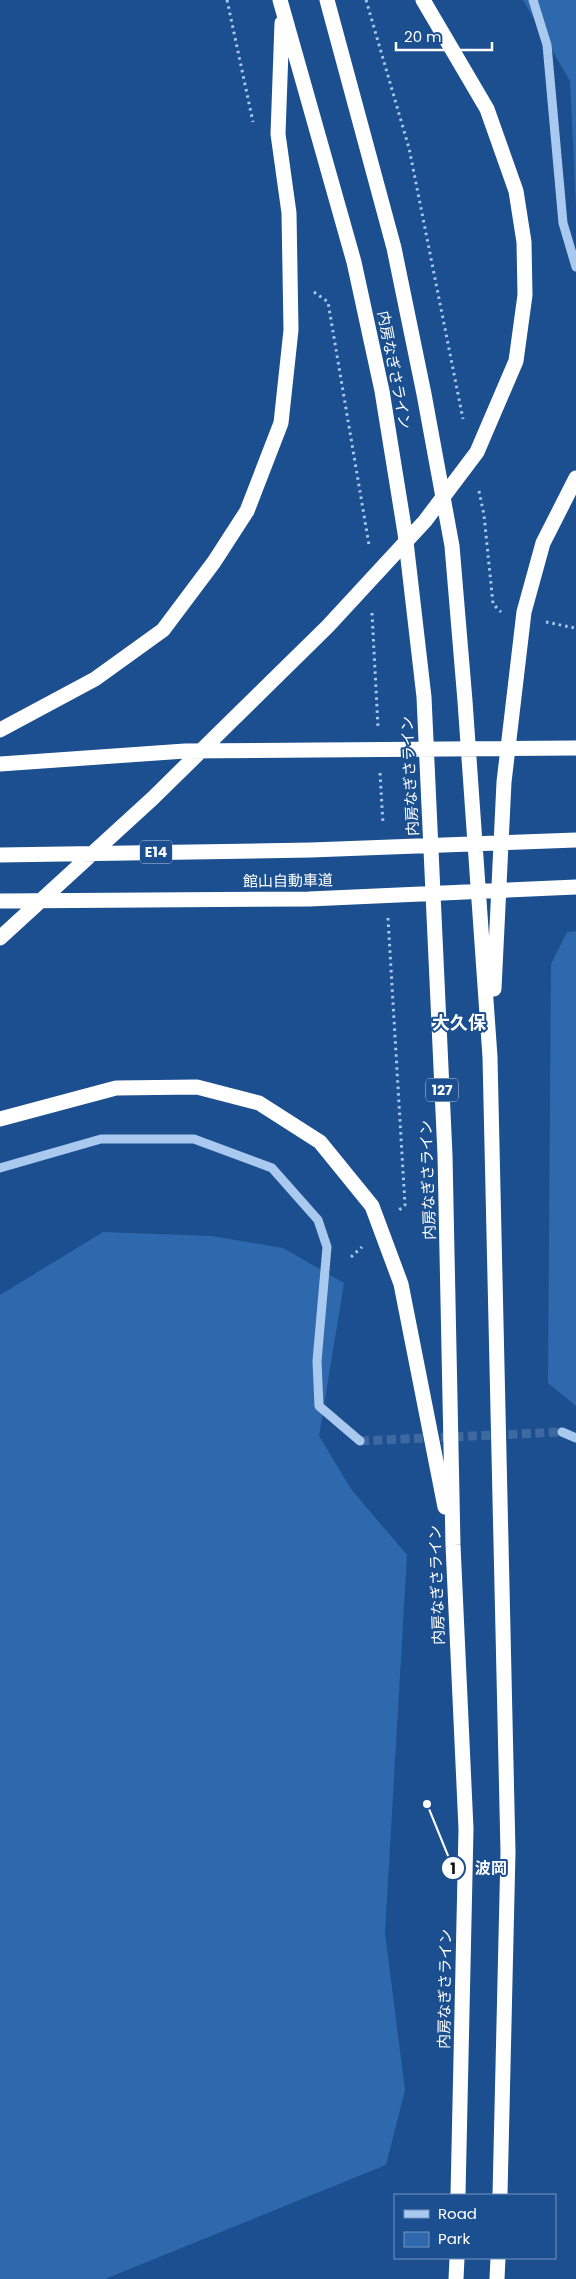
<svg xmlns="http://www.w3.org/2000/svg" width="576" height="2279" viewBox="0 0 576 2279" font-family="Poppins,'Noto Sans JP',sans-serif">
  <style>
    .green { fill: #2e69ad }
    .lines { fill: none; stroke-linecap: round; stroke-linejoin: round }
    .minor-tunnel { stroke: #3d69a0; stroke-width: 9; stroke-dasharray: 9 4.5; stroke-linecap: butt }
    .path { stroke: #a9c9ee; stroke-width: 3; stroke-dasharray: 2.5 4; stroke-linecap: butt }
    .minor { stroke: #a9c9ee; stroke-width: 9 }
    .highway { stroke: #fff; stroke-width: 15 }
    .labels { text-anchor: middle; stroke-width: 4; stroke-linejoin: round; paint-order: stroke }
    .shield { fill: #1b4f8f; stroke: #bbcadd; stroke-width: 1 }
    .shield-label { font-size: 14px; font-weight: bold; fill: #fff }
    .street-label { font-size: 15px; fill: #fff; stroke: #1b4f8f }
    .quarter-label { font-size: 18px; font-weight: bold; fill: #fff; stroke: #1b4f8f }
    .leader { fill: none; stroke: #fff; stroke-width: 2 }
    .callout-dot { fill: #fff; stroke: #1b4f8f; stroke-width: 2 }
    .mark-label { font-size: 15px; text-anchor: middle; font-weight: bold; fill: #111 }
    .callout-label { font-size: 16px; text-anchor: middle; font-weight: bold; fill: #fff; stroke: #1b4f8f; stroke-width: 4; stroke-linejoin: round; paint-order: stroke }
  </style>
  <rect width="100%" height="100%" fill="#1b4f8f"/>
  <path class="green" d="M523,0H576V207L570,81Z
    M576,931V1406L548,1383L551,964L567,932Z
    M103,1232L212,1236L283,1248L344,1283L319,1436L351,1489L407,1555L385,1933L405,2090L386,2165L105,2279H0V1295Z"/>
  <g class="lines">
    <path class="minor-tunnel" d="M360,1441L562,1432"/>
    <path class="path" d="M227,0L253,122
      M366,0L409,148L463,419
      M314,292L328,302L369,545
      M479,491L484,515L493,604L501,612
      M372,613L378,727
      M546,622L575,628
      M380,773L383,824
      M388,918L405,1205L398,1211
      M351,1257L362,1247"/>
    <path class="minor" d="M533,0L547,45L563,223L576,267
      M0,1168L101,1139H194L272,1168L318,1220L327,1247L317,1361L319,1406L360,1441
      M562,1432L576,1438"/>
    <path class="highway" d="M280,0L354,262L382,391L405,533L424,697L445,1155L453,1545L466,1829L458,2195
      M327,0L394,248L424,394L452,546L465,701L490,1057L508,1852L500,2195
      M0,730L95,679L163,630L214,562L247,511L281,423L291,330L289,213L278,134L282,23
      M0,764L185,751L576,748
      M0,855L311,850L576,840
      M0,901L309,899L576,887
      M0,938L153,798L328,626L425,521L477,452L516,361L525,295L524,242L516,191L487,109L423,0
      M494,989L504,782L524,612L543,543L576,478
      M0,1119L116,1088L197,1087L259,1103L320,1142L372,1206L401,1284L445,1507
      M456,2279L457,2258
      M497,2279L498,2258"/>
  </g>
  <g class="labels">
    <g class="shield">
      <rect x="140" y="840.5" width="32" height="23" rx="4"/>
      <rect x="426" y="1078.5" width="32" height="23" rx="4"/>
    </g>
    <g class="shield-label">
      <text x="156" y="857">E14</text>
      <text x="442" y="1095">127</text>
    </g>
    <g class="street-label">
      <text transform="translate(394 370) rotate(79)" y="5">内房なぎさライン</text>
      <text transform="translate(410 776) rotate(-93)" y="5">内房なぎさライン</text>
      <text transform="translate(288 881) rotate(-1)" y="5">館山自動車道</text>
      <text transform="translate(428 1180) rotate(-92)" y="5">内房なぎさライン</text>
      <text transform="translate(437 1585) rotate(-92)" y="5">内房なぎさライン</text>
      <text transform="translate(445 1989) rotate(-89)" y="5">内房なぎさライン</text>
    </g>
    <g class="quarter-label">
      <text x="459" y="1029">大久保</text>
    </g>
  </g>
  <path class="leader" d="M427 1804L453 1868"/>
  <g class="callout-dot">
    <circle cx="427" cy="1804" r="5"/>
    <circle cx="453" cy="1868" r="12"/>
  </g>
  <g class="mark-label">
    <text x="453" y="1874">1</text>
  </g>
  <g class="callout-label">
    <text x="491" y="1874">波岡</text>
  </g>
  <rect x="394" y="2194" width="162" height="65" fill="#1b4f8f" stroke="#7695bc"/>
  <rect x="404" y="2210" width="25" height="8" fill="#a9c9ee" stroke="#7695bc"/>
  <text x="438" y="2219" font-size="15" fill="#ffffff">Road</text>
  <rect x="404" y="2232" width="25" height="15" fill="#2e69ad" stroke="#7695bc"/>
  <text x="438" y="2244" font-size="15" fill="#ffffff">Park</text>
  <path d="M396 42v8h96v-8" fill="none" stroke="#ffffff" stroke-width="2.5"/>
  <text x="404" y="42" font-size="15" fill="#ffffff" stroke="#1b4f8f" stroke-width="4" paint-order="stroke">20 m</text>
</svg>
